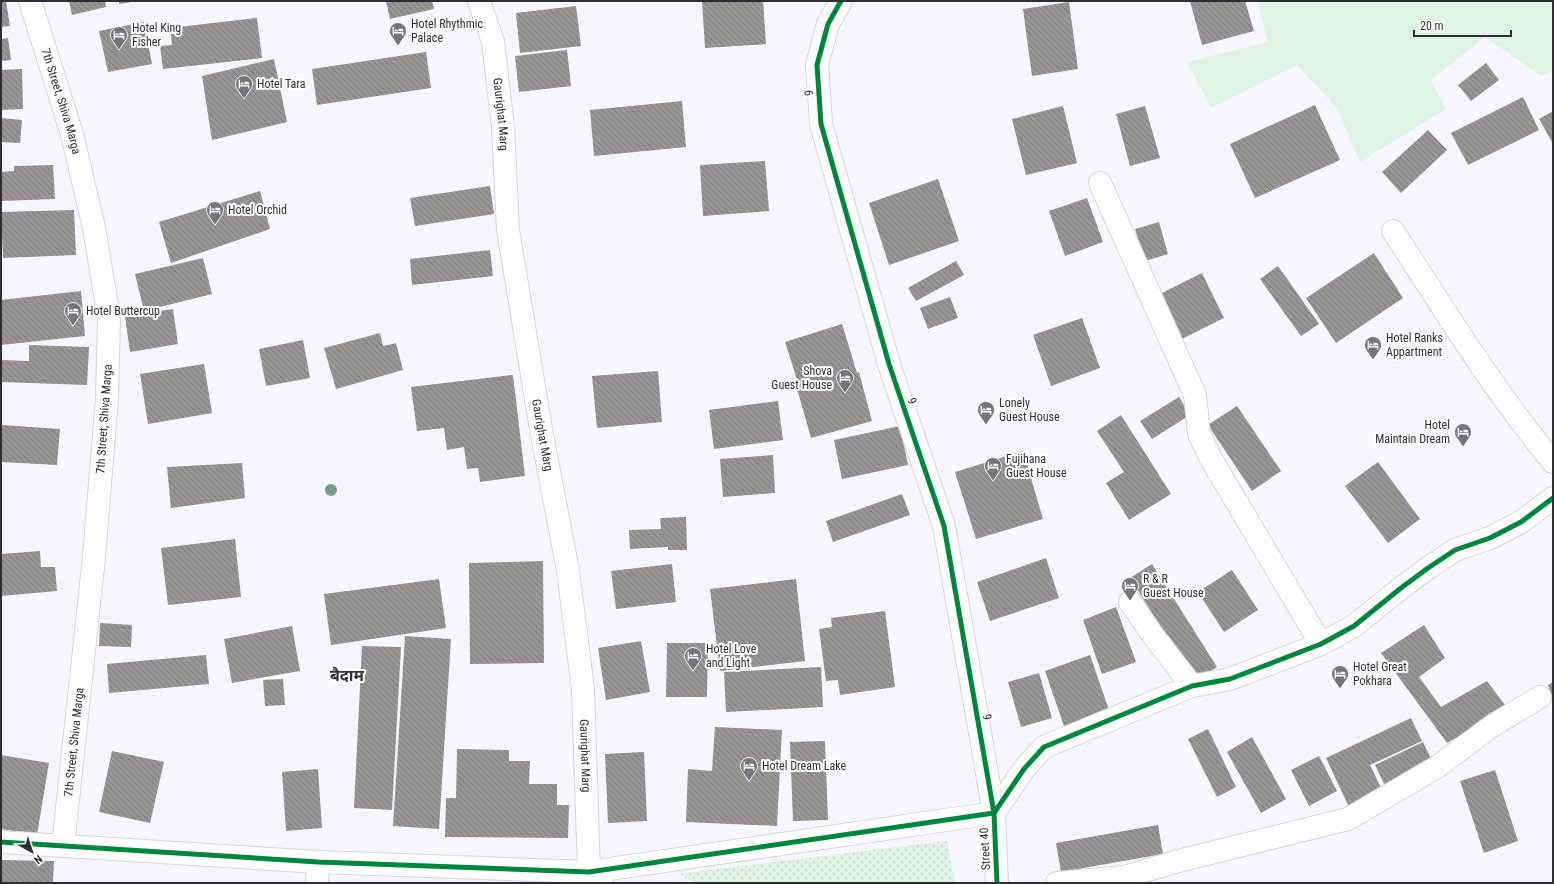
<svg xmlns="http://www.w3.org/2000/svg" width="1554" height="884" viewBox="0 0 1554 884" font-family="'Roboto Condensed','Noto Sans Devanagari',sans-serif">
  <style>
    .grass { fill: #dff2e6 }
    .park { fill: url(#park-dots) }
    .building { fill: url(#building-back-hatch) }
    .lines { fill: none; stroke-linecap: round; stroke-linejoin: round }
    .street-casing { stroke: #d4d3d8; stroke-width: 24 }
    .street { stroke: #fefeff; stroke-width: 22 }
    .cycleway-casing { stroke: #fff; stroke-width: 8 }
    .cycleway { stroke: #00873e; stroke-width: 5 }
    .tree { fill: #779c8a }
    .labels { text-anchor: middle; stroke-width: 4; stroke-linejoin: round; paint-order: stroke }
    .poi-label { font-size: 12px; fill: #2f2e35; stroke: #fff; text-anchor: start }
    .street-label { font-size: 12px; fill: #2f2e35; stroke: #fff }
    .district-label { font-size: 16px; font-weight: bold; fill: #2f2e35; stroke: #fff }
  </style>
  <defs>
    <pattern id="park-dots" width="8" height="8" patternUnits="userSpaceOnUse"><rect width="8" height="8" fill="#dff2e6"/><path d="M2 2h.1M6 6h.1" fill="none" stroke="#c0d0c6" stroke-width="1.8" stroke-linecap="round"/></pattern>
    <pattern id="building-back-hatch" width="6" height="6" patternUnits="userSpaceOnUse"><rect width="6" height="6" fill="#989595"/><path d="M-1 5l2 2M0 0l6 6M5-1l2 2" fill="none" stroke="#7c7a7a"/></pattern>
  </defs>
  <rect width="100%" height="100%" fill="#f7f6fc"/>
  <path class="grass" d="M1257,1H1553V71L1541,76L1485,37L1431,80L1446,109L1360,162L1337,108L1297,65L1211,108L1187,62L1268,42Z"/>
  <path class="park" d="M947,841L955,883H696L677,874Z"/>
  <path class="building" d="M1,1H6L10,26L1,27Z
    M69,1H105L106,7L72,15Z
    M119,1H131V2L119,4Z
    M386,1H432L434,9L390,19Z
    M702,1H763L766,44L705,48Z
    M1190,1H1245L1254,31L1202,45Z
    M1069,2L1078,69L1032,76L1023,9Z
    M576,6L581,46L520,53L516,13Z
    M257,18L262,58L163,69L160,46L172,45L170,28Z
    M144,22L152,64L108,72L99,31Z
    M8,38L11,60L1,61V39Z
    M567,50L571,86L519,92L515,56Z
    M426,52L431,88L317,105L312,69Z
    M274,59L287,122L212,140L202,76Z
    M1486,63L1499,80L1471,101L1458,85Z
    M22,69L23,109L1,110V70Z
    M1523,97L1539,130L1468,165L1451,133Z
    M682,101L686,147L594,156L590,110Z
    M1315,105L1340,160L1255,198L1230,144Z
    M1063,106L1077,163L1026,175L1012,119Z
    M1145,106L1160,158L1130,166L1116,114Z
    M1553,111V144L1539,119Z
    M1,118L22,120L20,143L1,142Z
    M1428,130L1447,150L1401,193L1382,172Z
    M765,161L769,211L703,216L700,165Z
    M53,165L55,199L1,201V172L14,171V166Z
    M938,179L959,241L889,265L869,203Z
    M490,186L494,214L415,226L410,198Z
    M260,191L270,229L171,263L159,222Z
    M1087,198L1103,242L1065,256L1049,211Z
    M74,210L76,255L3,258L1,212Z
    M1159,222L1168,254L1145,261L1135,229Z
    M490,250L493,276L412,285L410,259Z
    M1374,253L1403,298L1336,343L1306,298Z
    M203,258L212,294L144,311L135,274Z
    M956,261L964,275L916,301L908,288Z
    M1278,266L1319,324L1301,336L1260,279Z
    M1202,273L1224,318L1180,340L1158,295Z
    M81,291L85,336L1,345V300Z
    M950,297L958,318L928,329L920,308Z
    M173,309L178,344L130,352L125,316Z
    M1082,318L1100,368L1051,386L1033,335Z
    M842,324L857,373L859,372L872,421L811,438L797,389H800L785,342Z
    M380,333L383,346L396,343L403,370L336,389L324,348Z
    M303,340L310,378L266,386L259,349Z
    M29,345L89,347L87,385L1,382V360L29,361Z
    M204,364L212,413L148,424L140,374Z
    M658,371L662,422L597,428L592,376Z
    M513,375L525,476L480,482L478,468L467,469L464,447L447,450L444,428L417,431L411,387Z
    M1179,397L1190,415L1152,439L1140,421Z
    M778,401L783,440L714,449L709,410Z
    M1237,406L1281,471L1252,491L1208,425Z
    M1121,415L1171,494L1129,520L1106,483L1124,472L1097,431Z
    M2,425L60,429L57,465L1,462Z
    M900,426L908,465L842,479L834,440Z
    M1023,451L1043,519L976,539L955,472Z
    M773,455L775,493L723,497L720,459Z
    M1378,462L1420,519L1388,543L1345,486Z
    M242,463L245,498L171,508L167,467Z
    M902,494L910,515L833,542L826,521Z
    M686,517L687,550H668V547L630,549L629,530L661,529L660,518Z
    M235,539L241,597L168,605L161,548Z
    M40,551L41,567H55L57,591L1,596V554Z
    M1046,558L1059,598L990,621L977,582Z
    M543,561L544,663L470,664L469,563Z
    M672,564L676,602L616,609L611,571Z
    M1152,564L1217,667L1195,681L1130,578Z
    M1232,570L1258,610L1224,632L1198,592Z
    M439,579L446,628L331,645L324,594Z
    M796,579L805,661L720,671L710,589Z
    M1116,607L1136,662L1102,674L1083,620Z
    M885,611L895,687L840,695L838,680L826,681L819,629L832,627L831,618Z
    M100,623L132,625L131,647L99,646Z
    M1424,625L1445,658L1419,677L1441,707L1487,681L1508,709L1447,743L1381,653Z
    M292,626L300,671L232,683L224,639Z
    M405,636L451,639L439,829L393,826Z
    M641,641L650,692L606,700L598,648Z
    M667,643H708L707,697H666Z
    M362,646L401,647L392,810L354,808Z
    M206,655L209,684L109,693L107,664Z
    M1090,655L1110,713L1065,729L1045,671Z
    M821,667L823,707L726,712L724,672Z
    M1039,673L1052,718L1021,727L1008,682Z
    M283,679L285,705L265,706L263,680Z
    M1553,682V699L1548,685Z
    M1411,718L1422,741L1370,765L1382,790L1349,807L1326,758Z
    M715,727L782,730L777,826L686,822L688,769L712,771Z
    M1208,729L1236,787L1217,797L1188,739Z
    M1252,737L1286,799L1261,813L1227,752Z
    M825,741L828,820L793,821L790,742Z
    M1423,742L1434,765L1386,788L1375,765Z
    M457,749L509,750V761H530L529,784H557V805H569L568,838L445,837L446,798H456Z
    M112,751L164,762L150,823L99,812Z
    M644,752L647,821L608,823L605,754Z
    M1,755L49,763L37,835L1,829Z
    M1319,756L1337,791L1309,806L1291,770Z
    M318,769L322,828L286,831L282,772Z
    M1495,770L1518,841L1484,853L1460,781Z
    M1158,825L1163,854L1061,872L1056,843Z
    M1,860L54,861L53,883L1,882Z"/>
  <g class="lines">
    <defs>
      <g id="street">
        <path id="s1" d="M30,1L72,134L94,228L109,318L107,398L94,557L63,846"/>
        <path id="s2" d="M479,1L493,42L503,127L508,230L541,429L568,571L583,689L589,872L602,878"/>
        <path d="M841,1L828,24L817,65L821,124L889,364L944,526L994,813L997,883"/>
        <path d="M1100,183L1195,395L1199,434L1211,459L1321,644"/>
        <path d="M1393,231C1444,309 1493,390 1553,462"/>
        <path d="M1130,602L1152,634L1192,686"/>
        <path d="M1,842L318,862L589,872L994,813L1024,769L1044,747L1192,686L1230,679L1321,644L1354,626L1401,588L1428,568L1455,550L1490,538L1521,522L1553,498"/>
        <path d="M317,883L318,862"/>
        <path d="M1057,883L1124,877L1182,860L1348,819L1437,767L1492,726L1540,697"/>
      </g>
    </defs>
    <use href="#street" class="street-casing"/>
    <use href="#street" class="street"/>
    <defs>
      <path id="cycleway" d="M841,1L828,24L817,65L821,124L889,364L944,526L994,813L997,883
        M1,842L318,862L589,872L994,813L1024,769L1044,747L1192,686L1230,679L1321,644L1354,626L1401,588L1428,568L1455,550L1490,538L1521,522L1553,498"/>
    </defs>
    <use href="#cycleway" class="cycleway-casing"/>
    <use href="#cycleway" class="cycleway"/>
  </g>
  <circle class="tree" cx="331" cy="490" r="6"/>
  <defs>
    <symbol id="hotel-pin" viewBox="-11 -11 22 30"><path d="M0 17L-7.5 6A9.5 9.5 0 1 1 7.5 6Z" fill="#75747b" stroke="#fff"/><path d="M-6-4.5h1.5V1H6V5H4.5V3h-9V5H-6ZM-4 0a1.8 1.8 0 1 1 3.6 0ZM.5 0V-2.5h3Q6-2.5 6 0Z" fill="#fff"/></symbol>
  </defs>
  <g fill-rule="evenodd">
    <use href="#hotel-pin" x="388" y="21" width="20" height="27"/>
    <use href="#hotel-pin" x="109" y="25" width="20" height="27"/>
    <use href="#hotel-pin" x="234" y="74" width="20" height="27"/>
    <use href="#hotel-pin" x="205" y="200" width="20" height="27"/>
    <use href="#hotel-pin" x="63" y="301" width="20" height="27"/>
    <use href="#hotel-pin" x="1363" y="335" width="20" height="27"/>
    <use href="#hotel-pin" x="835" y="368" width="20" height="27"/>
    <use href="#hotel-pin" x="976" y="400" width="20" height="27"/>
    <use href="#hotel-pin" x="1453" y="422" width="20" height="27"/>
    <use href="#hotel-pin" x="983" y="456" width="20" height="27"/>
    <use href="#hotel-pin" x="1120" y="576" width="20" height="27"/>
    <use href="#hotel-pin" x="683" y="646" width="20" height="27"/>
    <use href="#hotel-pin" x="1330" y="664" width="20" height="27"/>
    <use href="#hotel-pin" x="739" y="756" width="20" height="27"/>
  </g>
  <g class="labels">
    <g class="poi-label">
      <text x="411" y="28">Hotel Rhythmic<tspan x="411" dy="14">Palace</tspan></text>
      <text x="132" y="32">Hotel King<tspan x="132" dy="14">Fisher</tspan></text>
      <text x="257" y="88">Hotel Tara</text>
      <text x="228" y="214">Hotel Orchid</text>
      <text x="86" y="315">Hotel Buttercup</text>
      <text x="1386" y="342">Hotel Ranks<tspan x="1386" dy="14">Appartment</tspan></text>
      <text x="832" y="375" text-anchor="end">Shova<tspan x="832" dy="14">Guest House</tspan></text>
      <text x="999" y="407">Lonely<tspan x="999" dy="14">Guest House</tspan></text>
      <text x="1450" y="429" text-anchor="end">Hotel<tspan x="1450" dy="14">Maintain Dream</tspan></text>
      <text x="1006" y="463">Fujihana<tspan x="1006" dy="14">Guest House</tspan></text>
      <text x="1143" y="583">R &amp; R<tspan x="1143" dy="14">Guest House</tspan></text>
      <text x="706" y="653">Hotel Love<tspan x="706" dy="14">and Light</tspan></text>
      <text x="1353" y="671">Hotel Great<tspan x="1353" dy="14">Pokhara</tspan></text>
      <text x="762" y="770">Hotel Dream Lake</text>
    </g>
    <g class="street-label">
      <text transform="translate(809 93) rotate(-93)" y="4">9</text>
      <text dy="4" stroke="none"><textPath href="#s1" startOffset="105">7th Street, Shiva Marga</textPath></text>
      <text dy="4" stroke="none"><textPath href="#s2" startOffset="116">Gaurighat Marg</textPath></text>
      <text transform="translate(912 401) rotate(71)" y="4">9</text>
      <text transform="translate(104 419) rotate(-86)" y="4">7th Street, Shiva Marga</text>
      <text dy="4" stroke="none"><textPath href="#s2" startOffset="440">Gaurighat Marg</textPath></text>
      <text transform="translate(987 717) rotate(80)" y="4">9</text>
      <text transform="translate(74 742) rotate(-84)" y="4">7th Street, Shiva Marga</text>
      <text dy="4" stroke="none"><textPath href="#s2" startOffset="764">Gaurighat Marg</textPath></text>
      <text transform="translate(985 849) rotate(-93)" y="4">Street 40</text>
    </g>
    <g class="district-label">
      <text x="347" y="681">बैदाम</text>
    </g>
  </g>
  <rect width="1554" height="884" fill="none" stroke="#2f2e35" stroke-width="4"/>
  <g transform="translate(32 852) rotate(141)" stroke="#ffffff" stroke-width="3" paint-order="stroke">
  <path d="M0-3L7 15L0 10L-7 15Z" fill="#2f2e35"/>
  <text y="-6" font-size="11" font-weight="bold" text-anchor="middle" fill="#2f2e35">N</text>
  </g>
  <path d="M1414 30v6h97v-6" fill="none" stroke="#2f2e35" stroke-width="2"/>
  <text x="1420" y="30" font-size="12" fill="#2f2e35" stroke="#ffffff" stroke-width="3" paint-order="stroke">20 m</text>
</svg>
